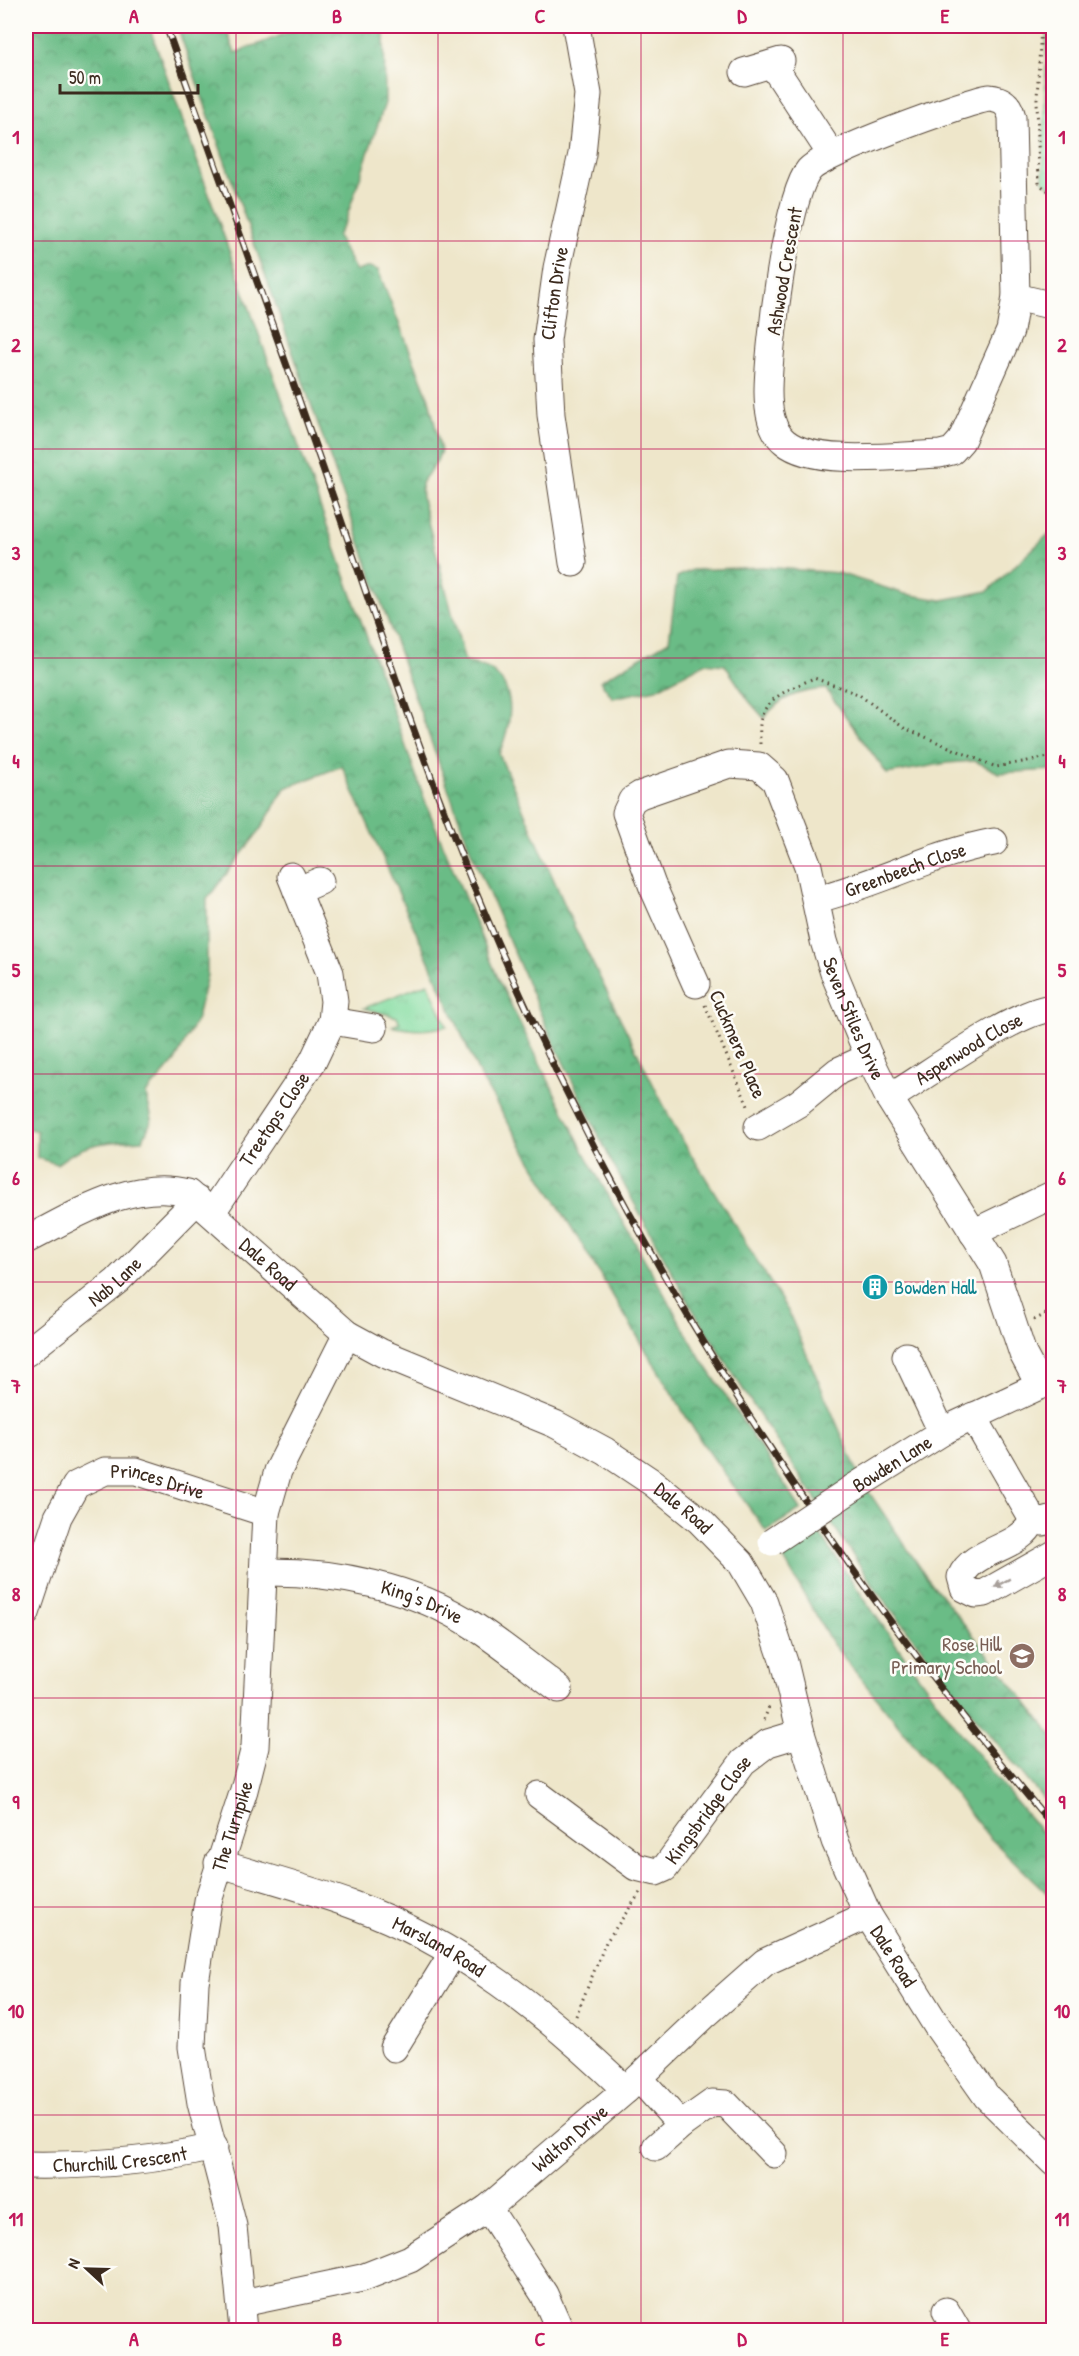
<svg xmlns="http://www.w3.org/2000/svg" width="1079" height="2356" viewBox="0 0 1079 2356" font-family="'Patrick Hand',sans-serif">
  <style>
    .grass { fill: url(#grass-tufts); stroke: #5f835f; stroke-width: 1.5 }
    .forest { fill: url(#forest-crowns); stroke: #527352; stroke-width: 1.5 }
    .garden { fill: url(#garden-dots); stroke: #5f835f; stroke-width: 1.5 }
    .lines { fill: none; stroke-linecap: round; stroke-linejoin: round }
    .minor-casing { stroke: #564638; stroke-width: 29 }
    .path { stroke: #564638; stroke-width: 3; stroke-dasharray: 1.5 4.5; stroke-linecap: butt }
    .minor { stroke: #fff; stroke-width: 27 }
    .rail-casing { stroke: #3b2a1e; stroke-width: 7 }
    .rail { stroke: #fdfcf7; stroke-width: 4.5; stroke-dasharray: 14; stroke-linecap: butt }
    .minor-bridge-casing { stroke: #564638; stroke-width: 29; stroke-linecap: butt }
    .minor-bridge { stroke: #fff; stroke-width: 27 }
    .oneway { fill: #a79f9a }
    .grid { fill: none; stroke: #c2185b; stroke-width: 1.5; stroke-opacity: 0.55 }
    .labels { text-anchor: middle; stroke-width: 5; stroke-linejoin: round; paint-order: stroke }
    .street-label { font-size: 20px; fill: #3b2a1e; stroke: #fdfcf7 }
    .culture-label { font-size: 20px; fill: #0d838f; stroke: #fdfcf7; text-anchor: start }
    .education-label { font-size: 20px; fill: #785e54; stroke: #fdfcf7; text-anchor: end }
    .neatline { fill: none; stroke: #c2185b; stroke-width: 2 }
    .grid-label { font-size: 20px; text-anchor: middle; font-weight: bold; fill: #c2185b }
  </style>
  <defs>
    <pattern id="grass-tufts" width="24" height="20" patternUnits="userSpaceOnUse" patternTransform="scale(1.5)"><rect width="24" height="20" fill="#83dca0"/><path d="M3 7l-1-3M5 7V3M7 7l1-3M15 17l-1-3M17 17v-4M19 17l1-3" fill="none" stroke="#72bd89"/></pattern>
    <pattern id="forest-crowns" width="20" height="18" patternUnits="userSpaceOnUse" patternTransform="scale(1.5)"><rect width="20" height="18" fill="#6abc86"/><path d="M2 6a3 3 0 1 1 6 0M12 15a3 3 0 1 1 6 0" fill="none" stroke="#58996d"/></pattern>
    <pattern id="garden-dots" width="8" height="8" patternUnits="userSpaceOnUse" patternTransform="scale(1.5)"><rect width="8" height="8" fill="#83dca0"/><path d="M2 2h.1M6 6h.1" fill="none" stroke="#72bd89" stroke-width="1.8" stroke-linecap="round"/></pattern>
  </defs>
  <rect width="100%" height="100%" fill="#fdfcf7"/>
  <filter id="ink" filterUnits="userSpaceOnUse"><feTurbulence type="fractalNoise" baseFrequency=".0167" numOctaves="2"/><feDisplacementMap in="SourceGraphic" scale="12" xChannelSelector="R" yChannelSelector="G"/><feConvolveMatrix kernelMatrix="1 2 1 2 8 2 1 2 1" color-interpolation-filters="sRGB"/></filter>
  <filter id="wash" filterUnits="userSpaceOnUse"><feTurbulence type="fractalNoise" baseFrequency=".008" numOctaves="4" result="noise"/><feDisplacementMap in="SourceGraphic" scale="24" xChannelSelector="R" yChannelSelector="G"/><feGaussianBlur stdDeviation="1.35" result="paint"/><feColorMatrix in="noise" values="0 0 0 0 0 0 0 0 0 0 0 0 0 0 0 0 0 1.4 0 .05"/><feComposite in="paint" operator="in"/></filter>
  <g filter="url(#wash)">
    <rect width="100%" height="100%" fill="#eee6ca"/>
    <path class="grass" d="M428,983L447,1026C427,1031 412,1031 392,1026L400,1023L397,1017L364,1008Z"/>
    <path class="forest" d="M26,26H149L427,806L500,983L586,1156L700,1357L801,1509L766,1531L699,1438L481,1078L342,766L285,788L260,830L207,899V975L197,1018L175,1061L146,1094L152,1119L143,1140C109,1142 85,1141 57,1164L37,1158V1131L26,1128Z
      M177,26H225L235,53L305,26H384L385,103L345,222L337,236L356,271L370,267L378,270L429,399L441,451L436,463L421,483L422,499L465,662C473,664 486,666 492,671C519,692 510,728 499,754L574,926L676,1130L788,1311L862,1482L926,1576L1053,1736V1811L964,1703L877,1591L758,1413L690,1305L611,1161L545,1024L472,854L413,692Z
      M1053,530V770L999,773L975,761L947,763L887,774L826,689C799,691 781,696 764,718L749,701L725,665L705,663L656,689L613,698L600,681L669,641L677,577L692,570L763,567L838,573L905,594L942,600L988,591Z
      M816,1528C889,1637 966,1747 1053,1845V1899L989,1837L832,1643L780,1552Z"/>
    <path class="garden" d="M1047,26H1054L1053,189L1043,181Z"/>
  </g>
  <g filter="url(#ink)">
    <g class="lines">
      <defs>
        <g id="minor">
          <path d="M772,64L831,154"/>
          <path d="M744,72L781,61"/>
          <path d="M989,98C1002,99 1009,104 1012,117L1016,297L1010,331L961,441L952,451L940,454C901,455 815,467 785,442C771,431 768,408 768,392C768,352 786,198 809,170C821,154 964,102 989,98Z"/>
          <path d="M1016,297L1054,306"/>
          <path id="s1" d="M573,563L551,415L547,340L557,268L582,154L588,94L576,26"/>
          <path d="M297,891L320,881"/>
          <path id="s2" d="M817,899C878,884 933,853 994,842"/>
          <path id="s3" d="M696,984L652,885L626,813L632,800L640,795L729,764L759,766L775,780L808,866L824,941L834,973L869,1057L889,1098L993,1264L1023,1354L1040,1386"/>
          <path d="M332,1021L374,1028"/>
          <path id="s4" d="M889,1098C925,1077 1017,1009 1054,1008"/>
          <path d="M758,1127L799,1103L838,1071L869,1057"/>
          <path id="s5" d="M212,1212L313,1061L332,1021L334,1001L330,973L291,876"/>
          <path d="M973,1233L1054,1194"/>
          <path id="s6" d="M26,1240C74,1216 131,1178 188,1193L347,1334L382,1353L555,1424L605,1451L653,1483L700,1521L741,1563L764,1602L784,1662L801,1733L835,1841L868,1915L937,2026L987,2097L1054,2163"/>
          <path id="s7" d="M26,1353L117,1281L197,1200"/>
          <path d="M906,1356L942,1432"/>
          <path d="M973,1416L1033,1520L1043,1522L1054,1519"/>
          <path id="s8" d="M853,1488L947,1429L1054,1379"/>
          <path d="M1033,1520C1021,1550 973,1548 961,1577L964,1588L976,1594L985,1593L1054,1554"/>
          <path id="s9" d="M264,1572C335,1571 414,1587 474,1626C503,1645 531,1668 559,1689"/>
          <path id="s10" d="M26,1613L58,1517L76,1485L105,1471H136L266,1513"/>
          <path id="s11" d="M539,1795L636,1867L656,1872L665,1868L743,1762L768,1743L801,1733"/>
          <path id="s12" d="M218,1863C263,1877 309,1889 353,1905C459,1943 546,2013 626,2090"/>
          <path d="M394,2048L453,1953"/>
          <path d="M639,2078L681,2125L712,2103L726,2104L774,2154"/>
          <path d="M656,2147L681,2125"/>
          <path id="s13" d="M26,2165C90,2166 151,2162 214,2147"/>
          <path d="M488,2208L544,2294L560,2330"/>
          <path id="s14" d="M242,2303L362,2278L410,2259L488,2208L626,2090L706,2014L765,1962L868,1915"/>
          <path d="M946,2311L957,2330"/>
          <path id="s15" d="M243,2330L233,2226L201,2103L192,2047L195,1983L208,1901L244,1790L255,1747L266,1513L278,1471L347,1334"/>
        </g>
      </defs>
      <use href="#minor" class="minor-casing"/>
      <path class="path" d="M1041,26L1037,98L1039,184L1054,195
        M760,744C760,736 759,726 761,719C766,696 795,687 814,678L858,694L904,728L996,767L1054,756
        M705,1005L748,1106
        M1045,1314L1054,1332
        M1034,1320L1054,1310
        M764,1720L770,1704
        M576,2016L606,1942L642,1890"/>
      <use href="#minor" class="minor"/>
      <defs>
        <path id="rail" d="M166,26C224,188 282,351 339,514C383,642 426,771 478,897C618,1235 816,1548 1054,1827"/>
      </defs>
      <use href="#rail" class="rail-casing"/>
      <use href="#rail" class="rail"/>
      <defs>
        <path id="minor-bridge" d="M772,1542L853,1488"/>
      </defs>
      <use href="#minor-bridge" class="minor-bridge-casing"/>
      <use href="#minor-bridge" class="minor-bridge"/>
    </g>
    <defs><path id="oneway-solid" d="M-6-.8H1V-3.2L6.5 0L1 3.2V.8H-6Z" transform="scale(1.5)"/></defs>
    <use class="oneway" href="#oneway-solid" transform="translate(1002 1583) rotate(151)"/>
  </g>
  <path class="grid" d="M236,26V2330M438,26V2330M641,26V2330M843,26V2330M26,241H1054M26,449H1054M26,658H1054M26,866H1054M26,1074H1054M26,1282H1054M26,1490H1054M26,1698H1054M26,1907H1054M26,2115H1054"/>
  <defs>
    <symbol id="building-disc" viewBox="-11 -11 22 22"><circle r="9.5" fill="#0f9aa8" stroke="#fdfcf7"/><path d="M-4-6H4V6H1V3H-1V6H-4ZM-2.5-4.3h1.7v1.8h-1.7ZM.8-4.3h1.7v1.8H.8ZM-2.5-1h1.7V.8h-1.7ZM.8-1h1.7V.8H.8Z" fill="#fff"/></symbol>
    <symbol id="school-disc" viewBox="-11 -11 22 22"><circle r="9.5" fill="#8d6e63" stroke="#fdfcf7"/><path d="M0-5L7-2L0 1L-7-2ZM-4 1L0 2.5L4 1V4Q0 6-4 4Z" fill="#fff"/></symbol>
  </defs>
  <g fill-rule="evenodd">
    <use href="#building-disc" x="860" y="1272" width="30" height="30"/>
    <use href="#school-disc" x="1007" y="1641" width="30" height="30"/>
  </g>
  <g class="labels">
    <g class="street-label">
      <text transform="translate(784 271) rotate(-80)" y="7">Ashwood Crescent</text>
      <text dy="7" stroke="none"><textPath href="#s1" startOffset="272">Clifton Drive</textPath></text>
      <text dy="7" stroke="none"><textPath href="#s2" startOffset="93">Greenbeech Close</textPath></text>
      <text dy="7" stroke="none"><textPath href="#s3" startOffset="606">Seven Stiles Drive</textPath></text>
      <text transform="translate(738 1044) rotate(67)" y="7">Cuckmere Place</text>
      <text dy="7" stroke="none"><textPath href="#s4" startOffset="94">Aspenwood Close</textPath></text>
      <text dy="7" stroke="none"><textPath href="#s5" startOffset="112">Treetops Close</textPath></text>
      <text dy="7" stroke="none"><textPath href="#s6" startOffset="280">Dale Road</textPath></text>
      <text dy="7" stroke="none"><textPath href="#s7" startOffset="114">Nab Lane</textPath></text>
      <text dy="7" stroke="none"><textPath href="#s8" startOffset="46">Bowden Lane</textPath></text>
      <text dy="7" stroke="none"><textPath href="#s10" startOffset="224">Princes Drive</textPath></text>
      <text dy="7" stroke="none"><textPath href="#s6" startOffset="766">Dale Road</textPath></text>
      <text dy="7" stroke="none"><textPath href="#s9" startOffset="162">King's Drive</textPath></text>
      <text dy="7" stroke="none"><textPath href="#s11" startOffset="224">Kingsbridge Close</textPath></text>
      <text dy="7" stroke="none"><textPath href="#s15" startOffset="514">The Turnpike</textPath></text>
      <text dy="7" stroke="none"><textPath href="#s12" startOffset="237">Marsland Road</textPath></text>
      <text dy="7" stroke="none"><textPath href="#s6" startOffset="1270">Dale Road</textPath></text>
      <text dy="7" stroke="none"><textPath href="#s14" startOffset="375">Walton Drive</textPath></text>
      <text dy="7" stroke="none"><textPath href="#s13" startOffset="94">Churchill Crescent</textPath></text>
    </g>
    <g class="culture-label">
      <text x="894" y="1294">Bowden Hall</text>
    </g>
    <g class="education-label">
      <text x="1002" y="1651">Rose Hill<tspan x="1002" dy="23">Primary School</tspan></text>
    </g>
  </g>
  <rect width="1079" height="2356" fill="none" stroke="#fdfcf7" stroke-width="66"/>
  <g transform="translate(87 2269) rotate(292)" stroke="#fdfcf7" stroke-width="4.5" paint-order="stroke">
  <path d="M0-4.5L10 22L0 15L-10 22Z" fill="#3b2a1e"/>
  <text y="-9" font-size="16" font-weight="bold" text-anchor="middle" fill="#3b2a1e">N</text>
  </g>
  <path d="M60 84v9h138v-9" fill="none" stroke="#3b2a1e" stroke-width="3"/>
  <text x="69" y="84" font-size="18" fill="#3b2a1e" stroke="#fdfcf7" stroke-width="4.5" paint-order="stroke">50 m</text>
  <rect x="33" y="33" width="1013" height="2290" class="neatline"/>
  <g class="grid-label">
    <text x="134" y="23">A</text>
    <text x="337" y="23">B</text>
    <text x="540" y="23">C</text>
    <text x="742" y="23">D</text>
    <text x="945" y="23">E</text>
    <text x="16" y="144">1</text>
    <text x="1062" y="144">1</text>
    <text x="16" y="352">2</text>
    <text x="1062" y="352">2</text>
    <text x="16" y="560">3</text>
    <text x="1062" y="560">3</text>
    <text x="16" y="768">4</text>
    <text x="1062" y="768">4</text>
    <text x="16" y="977">5</text>
    <text x="1062" y="977">5</text>
    <text x="16" y="1185">6</text>
    <text x="1062" y="1185">6</text>
    <text x="16" y="1393">7</text>
    <text x="1062" y="1393">7</text>
    <text x="16" y="1601">8</text>
    <text x="1062" y="1601">8</text>
    <text x="16" y="1809">9</text>
    <text x="1062" y="1809">9</text>
    <text x="16" y="2018">10</text>
    <text x="1062" y="2018">10</text>
    <text x="16" y="2226">11</text>
    <text x="1062" y="2226">11</text>
    <text x="134" y="2346">A</text>
    <text x="337" y="2346">B</text>
    <text x="540" y="2346">C</text>
    <text x="742" y="2346">D</text>
    <text x="945" y="2346">E</text>
  </g>
</svg>
